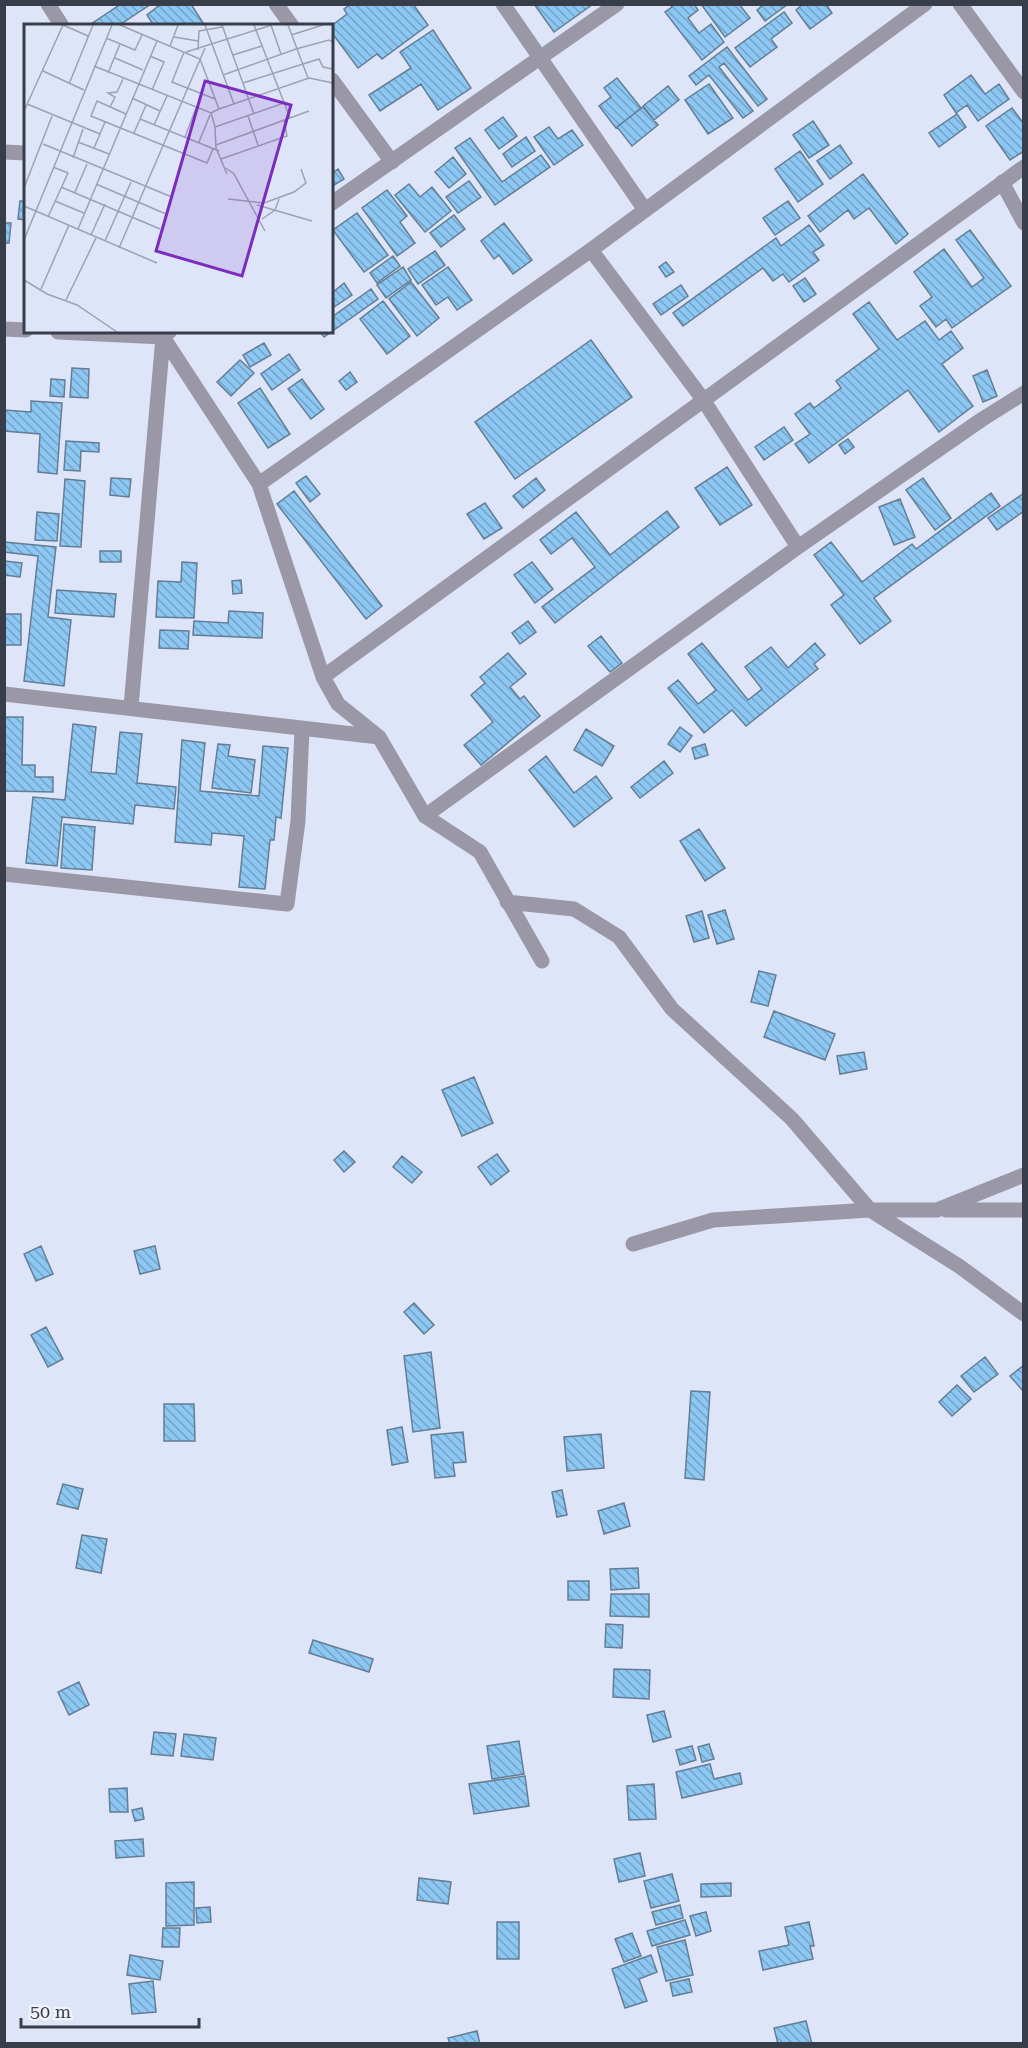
<svg xmlns="http://www.w3.org/2000/svg" width="1028" height="2048" viewBox="0 0 1028 2048" font-family="'Roboto Serif',serif">
  <style>
    .building { fill: url(#building-back-hatch); stroke: #637e94; stroke-width: 1.5 }
    .lines { fill: none; stroke-linecap: round; stroke-linejoin: round }
    .minor { stroke: #9a97a6; stroke-width: 15 }
    .inset-road { fill: none; stroke: #9ca2b3; stroke-width: 1.5 }
    .view { fill: #7b2cbf; fill-opacity: 0.15; stroke: #7b2cbf; stroke-width: 3 }
    .inset-edge { fill: none; stroke: #383d4a; stroke-width: 3 }
  </style>
  <defs>
    <pattern id="building-back-hatch" width="6" height="6" patternUnits="userSpaceOnUse" patternTransform="scale(1.5)"><rect width="6" height="6" fill="#8dc7f3"/><path d="M-1 5l2 2M0 0l6 6M5-1l2 2" fill="none" stroke="#74a3c7"/></pattern>
  </defs>
  <rect width="100%" height="100%" fill="#dee5f9"/>
  <path class="building" d="M121,4H151L118,26H88Z
    M161,4H191L205,26H154L147,15Z
    M351,4H413L428,25L382,59L377,54L358,68L332,33L331,26L347,14L344,9Z
    M534,4H593L554,32Z
    M670,4H694L698,10L688,18L699,33L711,24L724,42L702,60L665,12L672,7Z
    M701,4H739L750,18L725,37Z
    M764,4H788L765,21L757,10Z
    M803,4H826L832,13L810,29L796,10Z
    M784,12L792,23L771,39L777,47L750,67L735,48Z
    M433,30L471,88L438,110L421,84L380,111L369,95L411,68L400,52Z
    M727,47L767,99L758,106L724,63L719,67L753,111L743,118L709,75L696,85L689,76Z
    M971,75L985,94L999,84L1009,99L978,121L967,105L956,113L944,95Z
    M617,78L641,108L616,128L599,106L611,97L604,88Z
    M709,84L733,118L708,134L685,100Z
    M668,86L679,100L654,120L643,106Z
    M643,107L658,125L632,146L617,127Z
    M1012,108L1024,124V151L1010,160L986,126Z
    M957,114L966,127L939,147L929,133Z
    M503,117L517,136L499,149L485,130Z
    M813,121L829,145L809,158L793,135Z
    M549,127L558,139L572,130L583,145L554,165L534,137Z
    M526,137L535,151L512,167L503,154Z
    M470,138L502,182L541,155L550,167L495,205L455,148Z
    M840,145L852,163L830,179L817,161Z
    M800,151L823,184L798,202L775,169Z
    M453,157L466,174L449,188L435,172Z
    M338,169L344,179L334,185L332,173Z
    M863,174L908,234L896,244L869,208L854,219L848,210L820,232L808,216Z
    M469,181L481,197L458,213L446,197Z
    M409,184L420,197L432,187L451,211L425,232L395,195Z
    M387,190L407,216L400,222L415,243L397,256L362,208Z
    M20,201H26V220L18,219Z
    M788,201L800,218L775,235L763,218Z
    M357,213L388,255L364,272L333,230Z
    M454,215L465,229L441,247L430,233Z
    M4,223H11L9,243H4Z
    M504,223L532,260L513,274L499,255L494,259L481,241Z
    M809,225L824,245L813,252L819,260L789,282L783,274L773,281L763,268L683,326L673,313L776,238L781,246Z
    M970,230L1011,286L952,328L946,319L936,327L920,306L932,297L914,272L944,249L972,287L984,278L956,240Z
    M435,251L445,265L418,284L408,269Z
    M393,256L400,266L377,283L370,273Z
    M666,262L674,272L666,277L659,267Z
    M403,267L411,280L386,298L377,285Z
    M448,267L472,300L457,310L448,297L436,305L422,285Z
    M805,278L816,294L804,302L793,286Z
    M411,282L439,318L417,336L389,299Z
    M344,283L352,295L334,307L332,293Z
    M681,285L688,296L661,315L653,304Z
    M371,289L378,299L324,337L320,332H332V317Z
    M383,301L410,336L387,354L360,319Z
    M869,302L897,340L925,321L939,340L951,331L963,348L942,364L973,406L939,432L908,390L809,463L795,444L810,434L795,414L810,403L814,408L841,388L836,381L879,349L853,314Z
    M591,340L632,397L515,479L475,422Z
    M264,343L271,355L250,367L243,355Z
    M289,354L300,370L272,390L261,374Z
    M240,360L254,373L231,396L217,382Z
    M72,368L89,369L88,398L70,397Z
    M987,370L997,396L983,402L973,376Z
    M350,372L357,382L346,390L339,381Z
    M51,379L65,380L64,397L50,396Z
    M302,379L324,409L311,419L288,389Z
    M260,388L290,434L268,448L238,403Z
    M31,401L62,403L57,474L38,472L40,434L4,431V410L31,412Z
    M784,427L793,440L764,460L755,447Z
    M848,439L854,447L845,454L839,445Z
    M66,441L99,443V452L81,451L80,471L64,470Z
    M727,467L752,505L720,525L695,488Z
    M306,476L320,494L310,502L296,483Z
    M111,478L131,479L129,497L110,495Z
    M536,478L545,490L523,508L513,496Z
    M923,478L951,518L935,530L906,490Z
    M65,479L85,481L81,547L60,546Z
    M294,491L382,606L366,619L277,504Z
    M991,493L1000,506L874,598L891,621L860,644L831,605L844,595L814,555L831,542L862,582L912,544L916,549Z
    M1024,493V511L997,530L988,518Z
    M900,499L915,537L894,545L879,507Z
    M485,503L502,528L484,539L467,514Z
    M667,511L679,527L555,623L542,607L595,567L572,538L551,554L540,540L576,512L610,555Z
    M37,512L59,514L57,541L35,540Z
    M4,542L56,547L48,617L71,620L64,686L24,681L38,556L4,552Z
    M100,551H121V562H100Z
    M4,561L22,563L20,577L4,575Z
    M182,562L197,563L194,618L156,617L158,581L181,582Z
    M532,562L553,589L535,603L514,575Z
    M241,580L242,593L233,594L232,581Z
    M57,590L116,594L114,617L55,613Z
    M229,611L263,613L262,638L193,635L194,621L228,623Z
    M4,614H21V645H4Z
    M528,621L536,632L520,644L512,633Z
    M160,630L189,631L188,649L159,648Z
    M601,636L622,663L610,672L588,646Z
    M702,643L748,700L762,689L745,667L771,647L788,668L815,643L825,655L814,664L818,669L746,726L732,710L704,733L668,688L678,680L698,704L716,690L688,654Z
    M508,653L526,674L510,687L520,699L524,696L540,716L481,765L464,745L493,722L471,695L485,683L480,677Z
    M4,717H23L22,765H35V777H53V792L4,791Z
    M73,724L96,727L91,772L116,774L120,732L142,734L137,783L176,787L174,809L135,805L133,824L62,817L57,866L26,863L33,797L65,800Z
    M680,727L692,736L680,752L668,744Z
    M586,729L614,746L602,766L574,750Z
    M182,740L205,743L200,791L259,796L263,746L288,748L281,818L276,817L274,840H270L265,889L239,887L244,836L212,833L211,845L175,842Z
    M218,744L230,745L228,756L255,760L251,793L212,788Z
    M705,744L708,755L695,759L692,748Z
    M546,756L574,793L596,776L612,798L574,827L529,770Z
    M664,761L673,773L640,798L631,787Z
    M64,824L95,827L92,870L61,868Z
    M699,829L725,868L705,881L680,841Z
    M725,910L734,939L717,944L708,915Z
    M702,911L709,938L694,942L686,916Z
    M759,971L776,975L768,1006L751,1002Z
    M774,1011L835,1034L825,1060L764,1037Z
    M864,1052L867,1069L840,1074L837,1056Z
    M474,1077L493,1123L462,1136L442,1090Z
    M344,1151L355,1162L344,1172L334,1160Z
    M497,1154L509,1171L491,1185L478,1167Z
    M402,1156L422,1172L412,1183L393,1167Z
    M41,1246L53,1274L36,1281L24,1254Z
    M155,1246L160,1269L140,1274L134,1251Z
    M414,1303L434,1325L424,1334L404,1312Z
    M46,1327L63,1359L48,1367L31,1335Z
    M431,1352L440,1428L413,1432L404,1356Z
    M985,1357L998,1374L974,1392L961,1376Z
    M1024,1365V1392L1010,1376Z
    M957,1385L971,1399L952,1416L939,1402Z
    M691,1391L710,1392L704,1480L685,1478Z
    M164,1404H194L195,1441H164Z
    M402,1427L408,1462L392,1465L387,1430Z
    M463,1432L466,1462L453,1463L455,1476L435,1478L431,1435Z
    M601,1434L604,1468L567,1471L564,1437Z
    M63,1484L83,1489L78,1509L57,1504Z
    M562,1490L567,1515L557,1517L552,1492Z
    M624,1503L630,1526L604,1534L598,1511Z
    M82,1535L107,1539L101,1573L76,1568Z
    M638,1568L639,1588L611,1590L610,1569Z
    M568,1581H589V1600H568Z
    M611,1594H649V1617L610,1616Z
    M606,1624L623,1625L622,1648L605,1647Z
    M313,1640L373,1659L369,1672L309,1653Z
    M614,1669L650,1670L649,1699L613,1697Z
    M79,1682L89,1705L69,1715L58,1692Z
    M664,1711L671,1737L653,1742L647,1715Z
    M154,1732L176,1734L173,1756L151,1754Z
    M184,1734L216,1738L213,1760L181,1756Z
    M519,1741L524,1774L492,1779L487,1746Z
    M709,1744L714,1759L702,1762L698,1747Z
    M692,1746L696,1760L680,1765L676,1750Z
    M710,1764L714,1779L740,1773L742,1784L682,1798L676,1772Z
    M525,1776L529,1806L474,1814L469,1784Z
    M654,1784L656,1819L629,1820L627,1786Z
    M127,1788L128,1812H110L109,1789Z
    M142,1808L144,1819L135,1821L132,1810Z
    M143,1839L144,1856L116,1858L115,1841Z
    M640,1853L645,1876L619,1882L614,1859Z
    M672,1874L679,1901L651,1908L644,1881Z
    M419,1878L451,1882L448,1904L417,1900Z
    M194,1882V1925L166,1926V1883Z
    M731,1883V1896L701,1897V1884Z
    M680,1905L683,1918L656,1925L652,1912Z
    M210,1907L211,1922L197,1923L196,1908Z
    M706,1912L711,1931L696,1936L690,1916Z
    M685,1920L690,1935L652,1946L647,1931Z
    M497,1922H519V1959H497Z
    M809,1922L814,1946H810L813,1959L763,1970L759,1951L789,1945L785,1927Z
    M163,1928H180L179,1947H162Z
    M632,1933L641,1956L624,1962L615,1939Z
    M685,1940L693,1975L666,1981L657,1947Z
    M130,1955L163,1961L160,1980L127,1975Z
    M651,1955L657,1972L639,1979L647,2001L625,2008L612,1969Z
    M689,1979L692,1992L673,1996L670,1983Z
    M153,1981L156,2012L132,2014L129,1984Z
    M806,2021L812,2044H778L774,2028Z
    M477,2031L480,2044H450L448,2038Z"/>
  <g class="lines">
    <path class="minor" d="M48,4L62,26
      M276,4L292,26
      M503,4L645,210
      M960,4L1024,92
      M332,80L392,162
      M4,152L26,153
      M1002,182L1024,223
      M332,203L617,4
      M591,250L702,398L798,547
      M4,329L26,330
      M58,332L163,337L169,332
      M163,337L259,484L591,250L925,4
      M259,484L323,677L338,704L379,737L425,816L480,852L542,961
      M323,677L1024,167
      M4,694L379,737
      M131,707L163,337
      M425,816L798,547L981,420L1024,393
      M4,874L287,904L298,821L302,729
      M507,902L574,909L619,937L672,1009L792,1119L870,1210L959,1266L1024,1314
      M946,1210H1024
      M633,1244L713,1220L870,1210H937L1024,1175"/>
  </g>
  <g transform="translate(24 24)">
    <rect width="309" height="309" fill="#dee5f9"/>
    <path class="inset-road" d="M39,1L64,12M96,1L176,35L195,85L285,54L309,59M181,1L210,80M198,1L230,90M230,1L266,94M247,1L257,30M264,1L284,54M267,11L299,1M150,13L174,17M82,14L111,26L118,11M146,22L154,1M174,26L175,7L198,3M160,28L148,58L191,75M162,28L248,1M209,31L238,22M126,32L140,38L128,66M91,34L119,46M70,42L187,89L195,85M19,47L60,66M84,49L96,20M199,51L272,25L305,16L309,18M219,59L295,35L299,43L309,45M45,60L69,1M108,74L136,87M3,80L76,110M86,83L91,73L84,69L93,68L99,55M0,87L39,1M187,89L191,103L260,79M102,90L73,77L67,92L183,139L189,125M224,92L234,121M116,95L195,127M130,101L143,72M191,103L192,124L203,150M110,109L122,81M161,113L172,84M54,118L85,130M175,118L186,91M19,120L148,173M192,121L285,87M70,124L81,98M49,134L59,105M197,135L263,112L260,96M202,144L210,150L241,207M72,160L142,190M37,163L136,205M0,164L28,92M51,168L63,140M204,175L240,179L270,168L282,159L277,145M31,177L60,189M233,181L288,197M0,182L133,239M24,193L44,149L29,143M238,195L251,186L255,175M54,205L133,17M67,211L81,180M0,216L88,1M81,217L107,158M95,224L181,24M0,256L23,270L53,281L93,308M17,265L45,201M42,276L72,214"/>
    <path class="view" d="M181,57L267,81L218,252L132,227Z"/>
    <rect width="309" height="309" class="inset-edge"/>
  </g>
  <rect width="1028" height="2048" fill="none" stroke="#383d4a" stroke-width="12"/>
  <path d="M21 2018v9h178v-9" fill="none" stroke="#383d4a" stroke-width="3"/>
  <text x="30" y="2018" font-size="18" fill="#383d4a" stroke="#f0f3f9" stroke-width="4.5" paint-order="stroke">50 m</text>
</svg>
